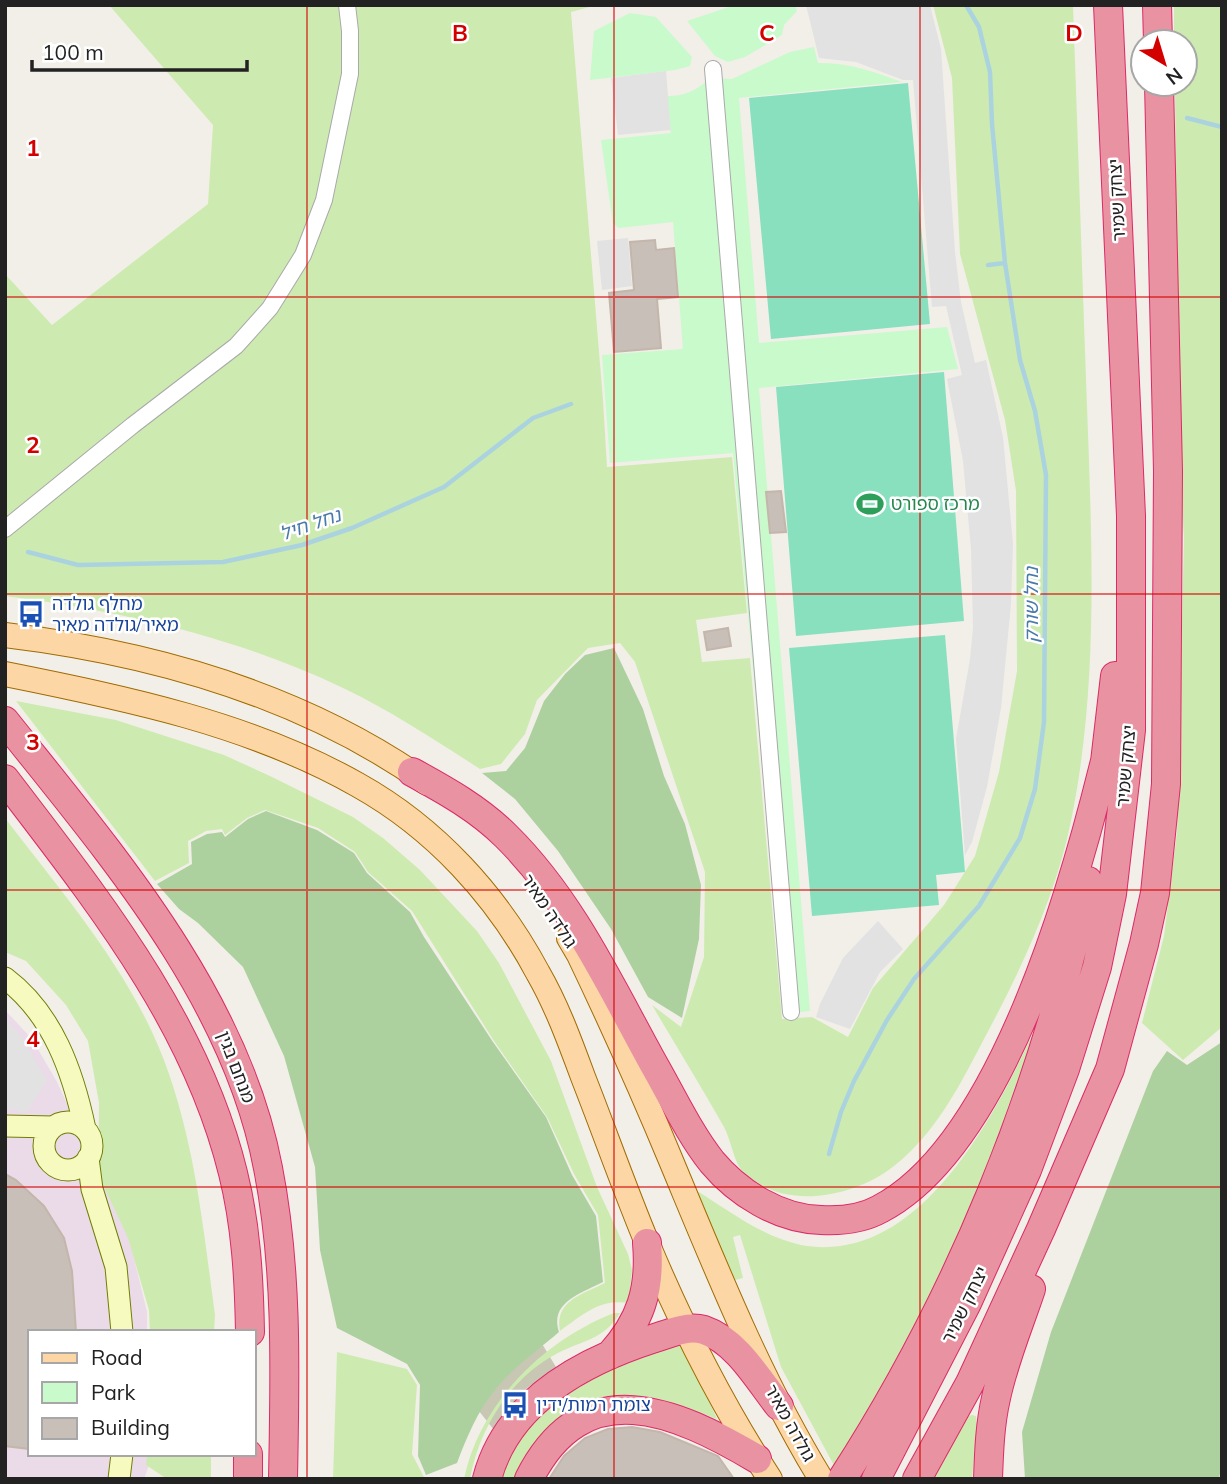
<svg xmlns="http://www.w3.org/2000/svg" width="1227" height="1484" viewBox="0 0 1227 1484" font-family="Mulish,'Noto Sans Hebrew',sans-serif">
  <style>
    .industrial { fill: #ebdbe8 }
    .construction { fill: #c7c7b4 }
    .grass { fill: #cdebb0 }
    .forest { fill: #add19e }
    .park { fill: #c8facc }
    .pitch { fill: #88e0be }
    .parking { fill: #e2e2e2 }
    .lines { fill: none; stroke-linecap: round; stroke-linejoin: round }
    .stream { stroke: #aad3df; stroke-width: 4.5 }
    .building { fill: #c7bfb8; stroke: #c4b6ab; stroke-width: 2 }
    .street-casing { stroke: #a9a9a9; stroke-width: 18 }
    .secondary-casing { stroke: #707d05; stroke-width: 23 }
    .primary-casing { stroke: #a06b00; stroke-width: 26 }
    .highway-casing { stroke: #dc2a67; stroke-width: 30 }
    .street { stroke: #fff; stroke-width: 16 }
    .secondary { stroke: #f7fabf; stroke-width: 21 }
    .primary { stroke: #fcd6a4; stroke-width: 24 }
    .highway { stroke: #e892a2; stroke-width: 28 }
    .grid { fill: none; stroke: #d40000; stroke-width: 2; stroke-opacity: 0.55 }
    .labels { text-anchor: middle; stroke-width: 5; stroke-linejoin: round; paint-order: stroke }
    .street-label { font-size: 18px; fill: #222; stroke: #fff }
    .leisure-label { font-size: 18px; fill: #27864d; stroke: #fff; text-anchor: start }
    .transit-label { font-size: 18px; fill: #164399; stroke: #fff; text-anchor: start }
    .water-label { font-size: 19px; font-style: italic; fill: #4a7aab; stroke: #fff }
    .grid-label { font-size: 23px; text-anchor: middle; font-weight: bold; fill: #d40000; stroke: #fff; stroke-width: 5; stroke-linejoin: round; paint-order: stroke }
  </style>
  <rect width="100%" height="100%" fill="#f2efe9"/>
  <path class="industrial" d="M5,1010L32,1039L57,1082L129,1238L147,1312V1332H30V1454H149V1465L144,1479H5Z"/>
  <path class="construction" d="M541,1342L556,1367L527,1388L494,1430L475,1406Z"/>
  <path class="grass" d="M109,5H597L571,12L603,400L607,467L732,457L747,613L696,620L702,662L750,658L782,1019L812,1017L848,1037L873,988L944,905L975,856L999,772L1017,671L1016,491L1005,420L960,254L952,78L933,5H1073C1078,139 1082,272 1087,406C1092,543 1099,685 1071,821C1056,896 1020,972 984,1039C960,1085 936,1133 894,1166C860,1193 801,1208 761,1185C756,1181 746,1176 742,1171C733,1159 731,1140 724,1127C701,1086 676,1046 652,1005L681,1027L704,957L705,872L635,662L620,643L588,648L537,700L525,734L501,764L480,769C435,740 391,711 343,688C236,637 122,611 5,596V274L52,325L208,204L213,125Z
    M1174,5H1222V1027L1183,1060L1142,1023L1164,936L1177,832L1184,538L1177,430L1175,84H1185V42H1174Z
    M16,701L116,720L224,755L270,776L353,817L383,838L420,870L477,931L499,963L551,1061L597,1187L628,1254L632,1270L629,1303C599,1299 584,1314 560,1331C554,1301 583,1294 605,1283L598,1215L574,1174L547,1117L494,1041L412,911L368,872L355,852L318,828L265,810L247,818L225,835L222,829L206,831L188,841L189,863L155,881Z
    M5,818C66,898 136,977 169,1074C196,1152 204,1234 215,1315L214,1332H150L149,1310L128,1238L98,1174L99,1103L88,1041L66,1005L26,961L5,952Z
    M1044,1009H1049L955,1257L837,1471L781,1367L740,1235L733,1237L743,1278L731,1281L697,1191C730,1211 762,1237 801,1245C925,1268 1003,1100 1044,1009Z
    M614,1313H620C604,1340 583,1340 558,1353C511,1377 479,1428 470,1479H464C479,1404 544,1340 614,1313Z
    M681,1340L717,1419C694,1411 663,1397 639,1396C593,1394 529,1434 517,1479H498L515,1437L579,1379Z
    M337,1352L407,1369L417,1385L412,1454L425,1479H333Z
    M972,1415L976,1416L977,1424L972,1479H932L965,1417Z
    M147,1454H211V1479H167L146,1465Z"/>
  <path class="forest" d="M614,648L643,709L664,776L685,824L701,885L699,939L682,1018L648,997L611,929L558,851L515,799L482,773L506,771L525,748L544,701L565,674L585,655Z
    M266,811L317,830L354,853L367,873L410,912L424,937L493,1042L546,1117L572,1175L596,1216L603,1282C582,1293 549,1302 559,1332C537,1351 512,1368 495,1390C478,1410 466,1439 457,1463L426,1475L418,1456L420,1385L407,1364L337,1328L320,1250L315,1167L284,1056L243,967L198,923L179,909L157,884L192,864L191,842L207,834L222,832L225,837L248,819Z
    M1222,1042V1463L1219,1479H1025L1022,1432L1051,1332L1153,1071L1167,1051L1187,1065Z"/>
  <path class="park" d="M735,5H795L797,11L784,25L782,35L745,57L728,62L715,56L687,21Z
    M630,13L656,17L692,57L690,66L675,70L590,80L594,31Z
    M814,47L818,63C849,62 874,72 902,82L739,98L759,343L947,327L958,369L759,388L810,1011L785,1014L733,453L610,463L602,355L683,349L673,222L619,228L613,224L601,140L671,133L667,96C686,96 697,90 710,78L732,79L790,52Z"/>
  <path class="pitch" d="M908,83L930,324L771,339L749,98Z
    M944,372L964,621L796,636L776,387Z
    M945,635L965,872L936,875L939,905L812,916L789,648Z"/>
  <path class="parking" d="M806,5H930L941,49L955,252L961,302L975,363L986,360L1003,437L1013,544L1011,604L1001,708L987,787L972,842L965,855L956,739L970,659L973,628L971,549L963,461L947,379L962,375L946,306L932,307L913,80H903L856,62L819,58Z
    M666,71L671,133L670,130L618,135L611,78Z
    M628,238L632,286L602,290L597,241Z
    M878,921L903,949L880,972L850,1029L816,1017L820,1004L843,958Z
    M5,1019L23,1039L47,1081L26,1113L5,1107Z"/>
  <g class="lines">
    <path class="stream" d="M1187,118L1222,127
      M988,265L1005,263
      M28,552L78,565L223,562L302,545L352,528L444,487L533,418L571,404
      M829,1154L841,1112L854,1081L887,1020L914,979L979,906L1020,838L1035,789L1044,722L1046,475L1035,411L1020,360L1005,263L992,124L990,72L979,27L966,5"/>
  </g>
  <path class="building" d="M655,240L656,250L674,248L678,297L657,299L661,348L614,352L609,293L634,290L630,242Z
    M781,491L786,532L770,533L766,492Z
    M728,628L731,646L707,650L704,632Z
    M5,1174L16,1180L44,1206L64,1238L72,1271L76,1332H30V1449L5,1446Z
    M632,1427L660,1432L718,1456L734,1479H549L564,1456L585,1438L608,1429Z"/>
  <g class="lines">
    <defs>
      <path id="street" d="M713,69L791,1012
        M5,529L133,425L236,346L270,308L303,255L324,200L350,74V31L347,5"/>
      <path id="secondary" d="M5,978C53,1014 73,1072 85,1129
        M44 1146a24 24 0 1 1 48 0a24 24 0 1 1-48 0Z
        M5,1126L53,1127
        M88,1158L92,1189L116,1267L122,1332
        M119,1479L122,1454"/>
      <path id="primary" d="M5,635C154,653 304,696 427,783
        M5,674C125,698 251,724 358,785C435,828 497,896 538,973C557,1006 570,1042 583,1077C605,1133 625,1190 648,1245C682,1326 722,1405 770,1479
        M569,938L579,955C612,1024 643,1093 672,1163C717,1271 760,1379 821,1479"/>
      <path id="highway" d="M1157,5L1158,42
        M5,721C110,853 236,997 268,1168C288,1270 285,1375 283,1479
        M412,772C445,790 479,809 506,836C571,900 610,985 653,1063C672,1096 689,1133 712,1162C738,1193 779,1219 821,1220C840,1221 862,1219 880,1209C1002,1145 1074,887 1105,761
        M5,779C98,901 196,1022 233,1173C246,1225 249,1278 250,1332
        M1103,779L1115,676
        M610,1355C641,1321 651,1289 647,1243
        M248,1479V1454
        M487,1479C507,1402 581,1362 652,1339C668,1334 687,1325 704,1330C737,1341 759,1381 779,1406
        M529,1479C584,1370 676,1411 757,1459
        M842,1479C959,1298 1043,1092 1088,881
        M876,1479L967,1303L1027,1170L1065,1069L1097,967L1112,894L1131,730V516L1108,5
        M917,1479L970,1383L1041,1229L1110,1069L1144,944L1155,893L1166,784L1168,471L1159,84
        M988,1479C989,1451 990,1424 996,1398C1004,1360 1019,1325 1031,1289"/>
    </defs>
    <use href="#street" class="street-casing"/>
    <use href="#secondary" class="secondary-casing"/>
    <use href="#primary" class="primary-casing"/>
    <use href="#highway" class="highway-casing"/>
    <use href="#street" class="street"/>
    <use href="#secondary" class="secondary"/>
    <use href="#primary" class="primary"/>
    <use href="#highway" class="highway"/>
  </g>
  <path class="grid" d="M307,5V1479M614,5V1479M920,5V1479M5,297H1222M5,594H1222M5,890H1222M5,1187H1222"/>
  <defs>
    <symbol id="stadium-bare" viewBox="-9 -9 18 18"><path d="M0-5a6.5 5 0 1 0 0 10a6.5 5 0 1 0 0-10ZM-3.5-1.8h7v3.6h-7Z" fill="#2e9e5b" stroke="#fff" stroke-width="2.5" paint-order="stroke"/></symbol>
    <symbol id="bus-bare" viewBox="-9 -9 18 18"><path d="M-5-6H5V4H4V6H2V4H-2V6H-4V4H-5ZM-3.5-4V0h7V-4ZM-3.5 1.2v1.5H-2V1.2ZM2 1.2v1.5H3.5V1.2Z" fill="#1a4fb4" stroke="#fff" stroke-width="2.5" paint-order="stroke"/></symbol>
  </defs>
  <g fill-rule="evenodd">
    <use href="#stadium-bare" x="851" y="485" width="38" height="38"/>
    <use href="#bus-bare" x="12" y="595" width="38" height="38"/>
    <use href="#bus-bare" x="496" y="1386" width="38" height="38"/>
  </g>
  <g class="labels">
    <g class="street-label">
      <text transform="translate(1117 200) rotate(-93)" y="6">יצחק שמיר</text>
      <text transform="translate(1126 766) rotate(-85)" y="6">יצחק שמיר</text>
      <text transform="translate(549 911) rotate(56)" y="6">גולדה מאיר</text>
      <text transform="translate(236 1067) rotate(69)" y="6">מנחם בגין</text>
      <text transform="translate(965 1305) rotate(-64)" y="6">יצחק שמיר</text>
      <text transform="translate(790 1423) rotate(61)" y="6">גולדה מאיר</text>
    </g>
    <g class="leisure-label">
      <text x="891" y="510">מרכז ספורט</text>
    </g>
    <g class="transit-label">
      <text x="52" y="610">מחלף גולדה<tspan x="52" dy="21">מאיר/גולדה מאיר</tspan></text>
      <text x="536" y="1411">צומת רמות/ידין</text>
    </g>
    <g class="water-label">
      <text transform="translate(310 524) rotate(-19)" y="7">נחל חיל</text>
      <text transform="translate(1031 605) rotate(-90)" y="7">נחל שורק</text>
    </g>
  </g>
  <g class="grid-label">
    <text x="460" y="41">B</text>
    <text x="767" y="41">C</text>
    <text x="1074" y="41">D</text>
    <text x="33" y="156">1</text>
    <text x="33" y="453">2</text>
    <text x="33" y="750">3</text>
    <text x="33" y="1047">4</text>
  </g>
  <rect width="1227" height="1484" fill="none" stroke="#222222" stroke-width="14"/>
  <rect x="28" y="1330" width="228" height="126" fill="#ffffff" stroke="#a7a7a7" stroke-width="2"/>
  <rect x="42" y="1353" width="35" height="10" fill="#fcd6a4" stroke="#a7a7a7" stroke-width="2"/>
  <text x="91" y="1365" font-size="21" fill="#222222">Road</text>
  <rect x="42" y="1382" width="35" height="21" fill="#c8facc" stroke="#a7a7a7" stroke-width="2"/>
  <text x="91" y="1400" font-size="21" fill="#222222">Park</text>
  <rect x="42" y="1418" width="35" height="21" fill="#c7bfb8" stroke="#a7a7a7" stroke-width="2"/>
  <text x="91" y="1435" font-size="21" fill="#222222">Building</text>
  <g transform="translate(1164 63) rotate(142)"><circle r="33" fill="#ffffff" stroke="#a7a7a7" stroke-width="2"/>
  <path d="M0-5L12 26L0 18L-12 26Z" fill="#d40000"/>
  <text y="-10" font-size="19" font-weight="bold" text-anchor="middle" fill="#222222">N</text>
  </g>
  <path d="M32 60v10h215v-10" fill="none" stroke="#222222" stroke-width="3.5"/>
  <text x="42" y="60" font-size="21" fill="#222222" stroke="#ffffff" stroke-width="5" paint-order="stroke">100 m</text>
</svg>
